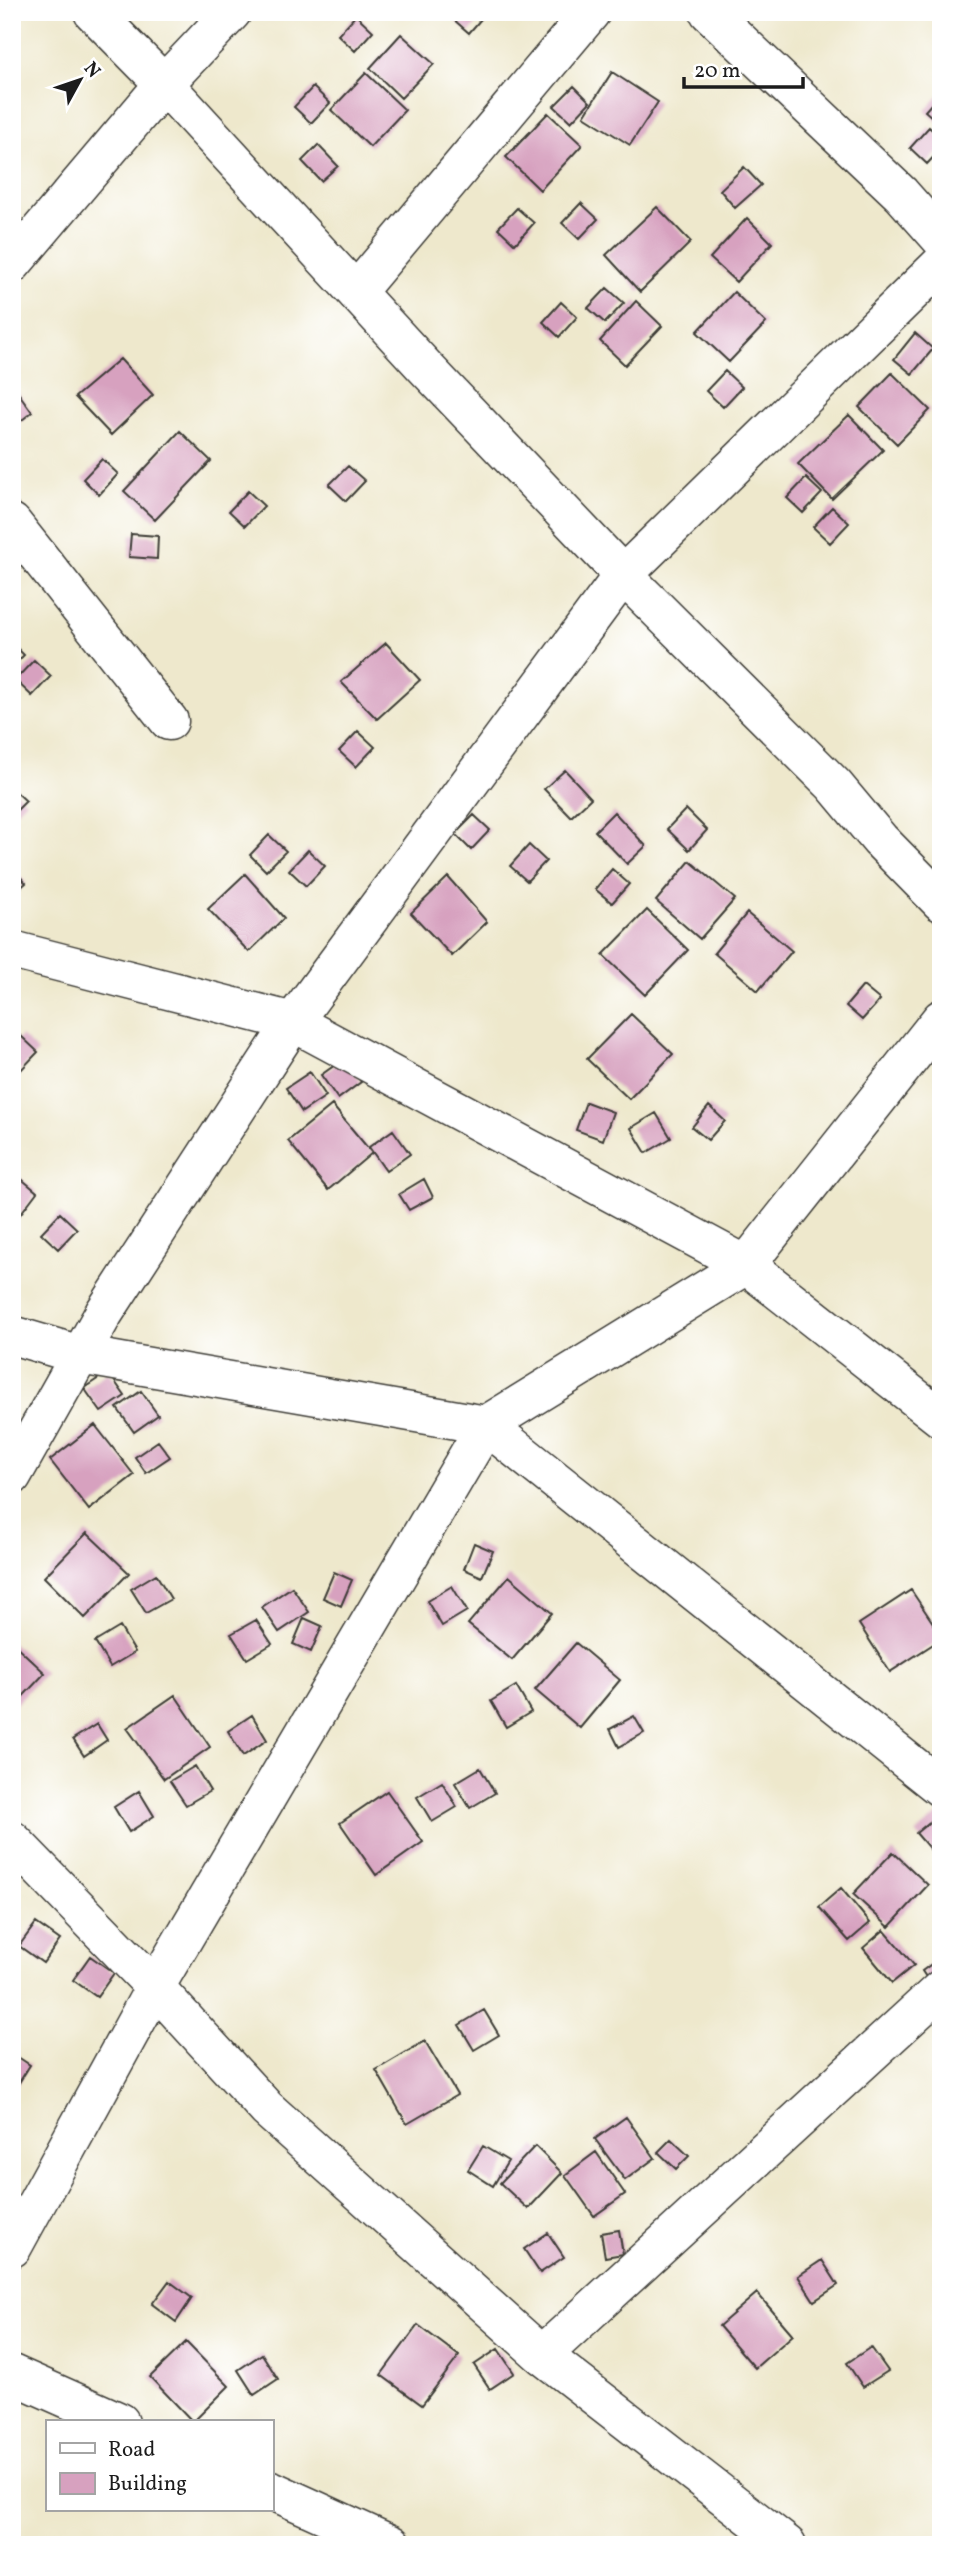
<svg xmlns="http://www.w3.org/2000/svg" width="953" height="2557" viewBox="0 0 953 2557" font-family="Vollkorn,serif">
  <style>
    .building { fill: #d7a1bf }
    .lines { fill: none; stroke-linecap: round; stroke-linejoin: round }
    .minor-casing { stroke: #3c3b36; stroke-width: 41 }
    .minor { stroke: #fff; stroke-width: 38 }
  </style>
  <rect width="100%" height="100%" fill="#fff"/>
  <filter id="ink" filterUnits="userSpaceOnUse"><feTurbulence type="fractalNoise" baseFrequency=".0143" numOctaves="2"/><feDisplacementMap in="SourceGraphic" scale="14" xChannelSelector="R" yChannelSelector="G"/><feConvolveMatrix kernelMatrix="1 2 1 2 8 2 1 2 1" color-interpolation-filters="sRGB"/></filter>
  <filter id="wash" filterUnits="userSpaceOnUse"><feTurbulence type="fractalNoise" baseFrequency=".00686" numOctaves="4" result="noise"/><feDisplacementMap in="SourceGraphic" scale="28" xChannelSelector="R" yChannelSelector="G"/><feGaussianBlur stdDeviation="1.57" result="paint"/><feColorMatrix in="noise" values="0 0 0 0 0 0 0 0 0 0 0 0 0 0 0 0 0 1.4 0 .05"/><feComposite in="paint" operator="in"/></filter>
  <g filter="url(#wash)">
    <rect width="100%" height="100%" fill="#eee8cc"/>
    <g id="blocks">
      <path class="building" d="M445,12H487L469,33Z
        M356,15L373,31L355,51L338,35Z
        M401,34L434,64L401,98L370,68Z
        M612,72L658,102L630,145L584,116Z
        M366,73L405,110L370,147L331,110Z
        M574,86L590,102L571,122L554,106Z
        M313,87L330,103L311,123L294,107Z
        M941,93V125L925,111Z
        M548,113L582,145L540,190L506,157Z
        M929,127L941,138V149L927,164L910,148Z
        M318,145L338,166L321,181L302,161Z
        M744,167L761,185L735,208L720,190Z
        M581,203L598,219L579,239L562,223Z
        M657,207L691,242L640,292L606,255Z
        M517,208L534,223L515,244L498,228Z
        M747,218L772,243L736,282L710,258Z
        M607,288L624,303L605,323L588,308Z
        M734,292L766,323L729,362L697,332Z
        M636,301L662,326L625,365L600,341Z
        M561,302L577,317L559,337L543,322Z
        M915,333L933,349L912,374L894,359Z
        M120,359L153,395L111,435L75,397Z
        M725,371L742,387L723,407L706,391Z
        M892,373L930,410L897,444L859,407Z
        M12,384L32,412L12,428Z
        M849,415L883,450L832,499L798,464Z
        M180,431L211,461L155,520L124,491Z
        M102,459L118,474L99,495L83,479Z
        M348,466L365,481L346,501L329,485Z
        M806,478L822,493L803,513L787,498Z
        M248,491L264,506L245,526L229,511Z
        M832,507L849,523L830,543L813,527Z
        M131,534L158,536L157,559L129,557Z
        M12,643L24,655L12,667Z
        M386,643L420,680L377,719L341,682Z
        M34,660L51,676L32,696L15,680Z
        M358,731L375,747L356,767L339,751Z
        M565,770L591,798L571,817L544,789Z
        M12,788L26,801L12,815Z
        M686,809L707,830L689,850L667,829Z
        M614,812L646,846L627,864L595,831Z
        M474,815L490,830L471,850L455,834Z
        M269,835L286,851L266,871L250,855Z
        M529,845L546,861L527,881L510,866Z
        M308,850L325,866L306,886L289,870Z
        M690,861L735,899L700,939L656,901Z
        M12,868L26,883L12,895Z
        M612,869L629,884L612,903L595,889Z
        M245,874L284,918L249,952L208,909Z
        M448,877L487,922L452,956L411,913Z
        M647,910L688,950L645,995L603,955Z
        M747,913L792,951L758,991L714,953Z
        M863,986L880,1000L862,1020L846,1006Z
        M631,1014L673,1054L629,1099L587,1059Z
        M21,1036L38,1052L19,1072L12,1067V1045Z
        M345,1058L361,1082L338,1099L321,1075Z
        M310,1072L326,1096L302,1112L286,1088Z
        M586,1102L613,1112L603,1140L576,1130Z
        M332,1105L372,1153L328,1190L288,1141Z
        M709,1106L725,1121L708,1140L692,1127Z
        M656,1113L671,1138L646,1153L631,1128Z
        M393,1130L410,1154L386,1171L369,1147Z
        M12,1171L37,1192L12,1225Z
        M424,1179L433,1197L409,1210L399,1194Z
        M60,1213L77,1229L58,1249L41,1233Z
        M108,1372L125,1396L101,1412L84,1388Z
        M141,1391L158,1415L134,1432L117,1408Z
        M95,1425L134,1475L89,1510L50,1460Z
        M158,1441L170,1457L146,1473L135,1457Z
        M87,1533L129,1573L85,1618L44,1577Z
        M474,1543L493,1551L482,1577L464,1569Z
        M334,1572L352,1580L341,1606L323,1598Z
        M156,1574L171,1599L146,1613L131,1589Z
        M509,1576L552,1613L512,1660L468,1624Z
        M452,1586L467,1611L442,1626L427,1601Z
        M292,1587L309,1612L279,1632L262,1607Z
        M911,1590L941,1635V1639L890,1672L859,1624Z
        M304,1618L322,1626L311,1652L293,1644Z
        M256,1620L272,1644L247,1659L231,1634Z
        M120,1627L135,1652L110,1667L95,1642Z
        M12,1642L45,1673L12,1708Z
        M576,1643L620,1680L580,1728L535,1690Z
        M516,1686L531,1712L506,1727L491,1701Z
        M175,1695L210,1747L164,1779L127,1728Z
        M252,1715L267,1740L243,1756L228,1731Z
        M634,1716L644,1733L619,1747L610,1729Z
        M97,1724L107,1740L84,1756L73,1739Z
        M195,1766L210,1791L186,1805L170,1781Z
        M480,1768L495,1793L470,1808L455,1783Z
        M442,1782L457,1807L432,1822L417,1797Z
        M139,1791L154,1816L129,1832L114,1807Z
        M387,1791L423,1842L376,1875L340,1823Z
        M938,1815L941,1819V1862L916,1833Z
        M893,1852L928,1885L889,1927L853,1894Z
        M841,1888L870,1923L849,1941L819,1907Z
        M36,1923L60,1940L43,1963L19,1946Z
        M884,1930L914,1965L892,1983L863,1948Z
        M90,1956L114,1973L97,1997L73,1980Z
        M941,1957V1980L932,1986L922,1971Z
        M484,2010L499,2035L474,2050L459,2025Z
        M425,2041L457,2095L407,2124L376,2070Z
        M12,2053L30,2065L12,2094Z
        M626,2117L655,2158L625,2180L595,2139Z
        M671,2139L689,2156L676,2169L658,2152Z
        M483,2146L508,2161L493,2186L468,2170Z
        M535,2146L562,2173L528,2209L500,2183Z
        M596,2152L625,2194L594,2216L565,2175Z
        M619,2230L623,2254L605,2257L601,2233Z
        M548,2233L564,2257L540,2273L524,2249Z
        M822,2260L838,2285L814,2301L798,2276Z
        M169,2281L192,2298L176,2322L152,2304Z
        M757,2293L793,2335L755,2368L719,2326Z
        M418,2325L459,2356L422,2405L381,2375Z
        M186,2342L229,2386L193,2422L150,2377Z
        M871,2347L888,2371L863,2387L847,2363Z
        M498,2349L514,2373L490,2389L474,2365Z
        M262,2354L278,2379L254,2395L238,2370Z"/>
    </g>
  </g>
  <g filter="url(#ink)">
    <use href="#blocks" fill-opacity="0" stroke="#3c3b36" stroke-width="2"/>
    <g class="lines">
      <defs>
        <path id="minor" d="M93,12L164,84L424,366L623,575L834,785L880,840L941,902
          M709,12L901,194L941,239
          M12,264L164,84L232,12
          M356,292L591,12
          M12,523L169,721
          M12,950L293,1022L746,1265L941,1418
          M12,1335L80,1355L486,1425L941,1788
          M12,1476L104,1313L293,1022L623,575L941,264
          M12,1840L155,1987L267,2109L542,2355L787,2545
          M12,2248L155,1987L486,1425L746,1265L941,1019
          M542,2355L941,1989
          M12,2374L120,2422
          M271,2490L392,2545"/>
      </defs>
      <use href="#minor" class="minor-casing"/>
      <use href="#minor" class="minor"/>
    </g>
  </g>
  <rect width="953" height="2557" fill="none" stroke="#fff" stroke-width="42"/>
  <rect x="46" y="2420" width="228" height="91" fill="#ffffff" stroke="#a4a4a4" stroke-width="2"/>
  <rect x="60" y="2443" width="35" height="10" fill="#ffffff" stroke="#a4a4a4" stroke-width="2"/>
  <text x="108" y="2456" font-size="21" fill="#1c1c1c">Road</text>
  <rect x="60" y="2473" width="35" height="21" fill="#d7a1bf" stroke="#a4a4a4" stroke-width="2"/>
  <text x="108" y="2490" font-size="21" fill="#1c1c1c">Building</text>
  <g transform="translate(80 80) rotate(50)" stroke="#ffffff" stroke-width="5" paint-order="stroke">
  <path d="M0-5L12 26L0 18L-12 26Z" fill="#1c1c1c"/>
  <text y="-10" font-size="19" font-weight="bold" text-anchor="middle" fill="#1c1c1c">N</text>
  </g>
  <path d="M684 77v10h119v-10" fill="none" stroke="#1c1c1c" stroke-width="3.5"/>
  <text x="694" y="77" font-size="21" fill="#1c1c1c" stroke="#ffffff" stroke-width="5" paint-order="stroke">20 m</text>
</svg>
